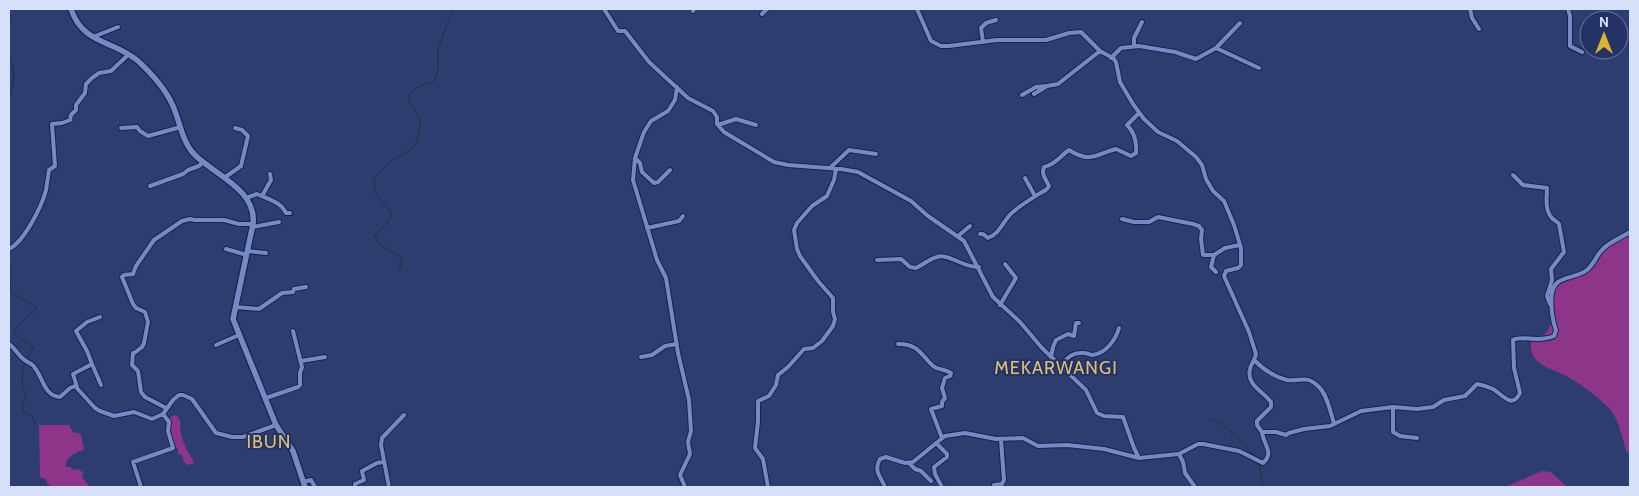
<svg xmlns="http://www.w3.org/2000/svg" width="1639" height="496" viewBox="0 0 1639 496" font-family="Cabin,sans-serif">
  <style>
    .green { fill: #8d3589 }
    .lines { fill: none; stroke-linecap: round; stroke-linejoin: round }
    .stream { stroke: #1b3438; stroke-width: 1 }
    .minor-casing { stroke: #162253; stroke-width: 6 }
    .secondary-casing { stroke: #162253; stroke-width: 8 }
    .minor { stroke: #7589c3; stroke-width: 4 }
    .secondary { stroke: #7589c3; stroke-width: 5.5 }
    .labels { text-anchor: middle; stroke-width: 4; stroke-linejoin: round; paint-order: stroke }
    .quarter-label { font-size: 18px; letter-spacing: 1px; fill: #dcc074; stroke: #243265 }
  </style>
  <rect width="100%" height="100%" fill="#2e3d70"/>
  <path class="green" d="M1630,233V452L1627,453C1623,441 1618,416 1608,407C1595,395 1580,383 1564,375C1546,366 1529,365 1531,340C1548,340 1554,321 1552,306C1551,304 1549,301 1549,298C1549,295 1550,290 1551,286L1587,270L1601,250Z
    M176,415C183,421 179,426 181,433C182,443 190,454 194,463L188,465L184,462L182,455L178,454V449L173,446L166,438L167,436L171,435L172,433L168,429V418Z
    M39,425H69L73,432L81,434L84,449C75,454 65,456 66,467H71L74,470L77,469L83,472L82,477L90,487H52L47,483L46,479L40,477Z
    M1542,471L1551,472L1567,487H1505Z"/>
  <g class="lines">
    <path class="stream" d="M9,15H11V21L9,23
      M9,59C17,67 14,87 9,98
      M9,266L11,268L10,291L37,308C30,318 19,320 14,331L19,338L33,347L27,359
      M399,270L402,261L400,257L378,243L375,236C399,210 394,217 375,192L374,178L390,161L412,149L416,143L420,128V118L408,100C411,87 423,85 434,81L438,70V48L453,9
      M25,363C20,372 22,386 26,396L23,405V411L32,416L35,424
      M1209,418L1222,424L1229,430L1257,458
      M1259,464L1263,487"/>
    <defs>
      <path id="minor" d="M604,9L618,31H625L649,62L688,98L713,111L717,117V124L724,132L774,162L788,165L841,169L858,172L911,201L928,216L964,241L993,297L1020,322L1042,348L1086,390L1097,413L1104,416L1123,417L1134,448L1139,458L1179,454L1198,444H1203L1239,451L1263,463C1275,453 1263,444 1262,432H1276L1286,435L1289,433L1304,429L1330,426L1361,411L1393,407L1417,409L1433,407L1444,400L1465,396L1477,384C1483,385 1488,387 1493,389C1502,394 1512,410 1520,393L1514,368L1513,340C1522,335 1539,343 1554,336L1556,330C1552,319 1547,289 1558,282C1567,276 1578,277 1587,270C1593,265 1596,257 1601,251C1608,242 1621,238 1630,232
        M917,9L931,41L941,46H949L997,40H1046L1069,33L1081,32L1100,51L1113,58L1116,62L1120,82L1133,104L1144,119L1158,132L1177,141L1196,157L1202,165L1206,179L1213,191L1224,201L1234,225L1241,248V265L1238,268L1226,271L1224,276L1249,332L1256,354C1255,360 1251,364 1250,369C1246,385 1263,391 1271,402V407L1257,421V425L1262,432
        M1470,9L1472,18L1479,29
        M1568,9L1570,16V46L1582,52
        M693,11L694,9
        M762,14L767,9
        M93,37L118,27
        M983,42L981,28L986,23L996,20
        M1134,46V38L1142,22
        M1216,48L1259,68
        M1111,58L1121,48L1139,46L1175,52L1196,59L1216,48L1240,23
        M677,87L675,100L668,111L651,121L644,132L635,158L633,180L657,260L666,278L678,353L689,400L691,431L688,442L690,454L680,475L685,487
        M1034,94L1047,86L1058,84L1100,51
        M1022,95L1036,87L1047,86
        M718,125L736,119L756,125
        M121,128L137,127L140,131L148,136L181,127
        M635,158L640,163L642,172L654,183L658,182L670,170
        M830,168L849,150L876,154
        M1513,175L1523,185L1547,188C1547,197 1544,211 1553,219C1555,221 1558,222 1559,224L1564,252L1551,269L1552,280L1547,296L1550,304
        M224,178L241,166L248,136L242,130L235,128
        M1025,178L1035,196
        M150,186L183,174L188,170L199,166L203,162
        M262,196L271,180L270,174
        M246,198L257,194C268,199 281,202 286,213H290
        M1122,219L1134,222H1149L1158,217L1193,224L1199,226L1202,230L1201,239L1203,255H1214L1225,248L1240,245
        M253,227L279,222
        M647,228L679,221L683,216
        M980,234H983L988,238C1001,233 1003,220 1013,212C1023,203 1036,196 1047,189L1049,186C1046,179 1041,175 1044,167C1055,165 1060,156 1069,150C1091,164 1096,154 1116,149L1131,156L1136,153C1137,142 1135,133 1127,125L1139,113
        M958,236L970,226
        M9,249C24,242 42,206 46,190C47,184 48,177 49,170L55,166L52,124L62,123L70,120L71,115L76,110V105L85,93L86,84L92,78L99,73L111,71L128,55
        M226,249L247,255
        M248,251L266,253
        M1214,255L1211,267L1216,272
        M877,260L901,259L910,267L916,268C923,265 929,259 937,257C948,253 964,268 979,267
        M1000,305L1016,278L1005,264
        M235,307L259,309L282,293L293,292L294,289L306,287
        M9,344C16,349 19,357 26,361C29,363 33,364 35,368C43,378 44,396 60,397L70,388L75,386L95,408L100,411L114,416L134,412L152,419L163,414L173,400L179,395H183L192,399L216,433L232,437H243L276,425
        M898,344C919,344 920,354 933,366C938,370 945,369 951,373L950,376L945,378L942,388L945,398L942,402V406L931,409L942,438
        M216,345L239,335
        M133,353L132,365L138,371L141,392L145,397L166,408
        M133,354L142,347L144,343L148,322L145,312L136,308L133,304L122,277L124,275L133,274L136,266L154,240L182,221L190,219L195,220H224L239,224H253
        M641,357L652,355L665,346L677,344
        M1051,357L1053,347L1056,340L1068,334L1074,336L1076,323H1079
        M1254,360C1263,369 1274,377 1287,380C1301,382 1306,374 1319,387C1328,396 1330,412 1334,423
        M301,361L325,357
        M92,364L101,385
        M1061,365C1068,357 1073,352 1084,353C1087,353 1090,355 1092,355C1106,354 1116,339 1119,328
        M77,387L73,374L92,364L87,351L76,331L87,322L100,317
        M266,398L298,387L300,385V373L302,367L293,331
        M1393,407V432L1400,436L1417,438
        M936,443L947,454V457L934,467L935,474L942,487
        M1179,454L1183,462L1185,473L1195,487
        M909,463L915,469L921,471L931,481
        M303,482L311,480L315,487
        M141,487L133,462L173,448L168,431L169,422L163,414
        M355,487V484L364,480L362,471L377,463L384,462
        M389,487L381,445L382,438L404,415
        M768,487L763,459L755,448L758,422V401L769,396L776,385L778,375L788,367L804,349L813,348L822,341L833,326L835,319L833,312V298L818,281L800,256L797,249L794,230L797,223L812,206L827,196L834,180L836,169
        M885,487C881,477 873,471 880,459L886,457L905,463L913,462L945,436L965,433L996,439L1023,438L1038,446L1067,445L1104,449L1139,458
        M994,487V485L1002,484L1004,480L1001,440"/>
      <path id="secondary" d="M71,9C83,45 114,40 138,61C151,73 166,90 173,106C180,122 182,142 195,155C215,175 257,190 253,224L233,319L276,425L293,451L305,487"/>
    </defs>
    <use href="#minor" class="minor-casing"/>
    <use href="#secondary" class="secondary-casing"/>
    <use href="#minor" class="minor"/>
    <use href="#secondary" class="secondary"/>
  </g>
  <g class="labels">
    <g class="quarter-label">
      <text x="1056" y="374">MEKARWANGI</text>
      <text x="269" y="448">IBUN</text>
    </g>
  </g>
  <rect width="1639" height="496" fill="none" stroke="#d7e0fa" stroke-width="20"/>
  <g transform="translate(1604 35)"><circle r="24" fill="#243265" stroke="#6c78a1"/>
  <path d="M0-4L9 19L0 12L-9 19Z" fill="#dcb233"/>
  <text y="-8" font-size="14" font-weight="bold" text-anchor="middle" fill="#d7e0fa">N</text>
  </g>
</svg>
